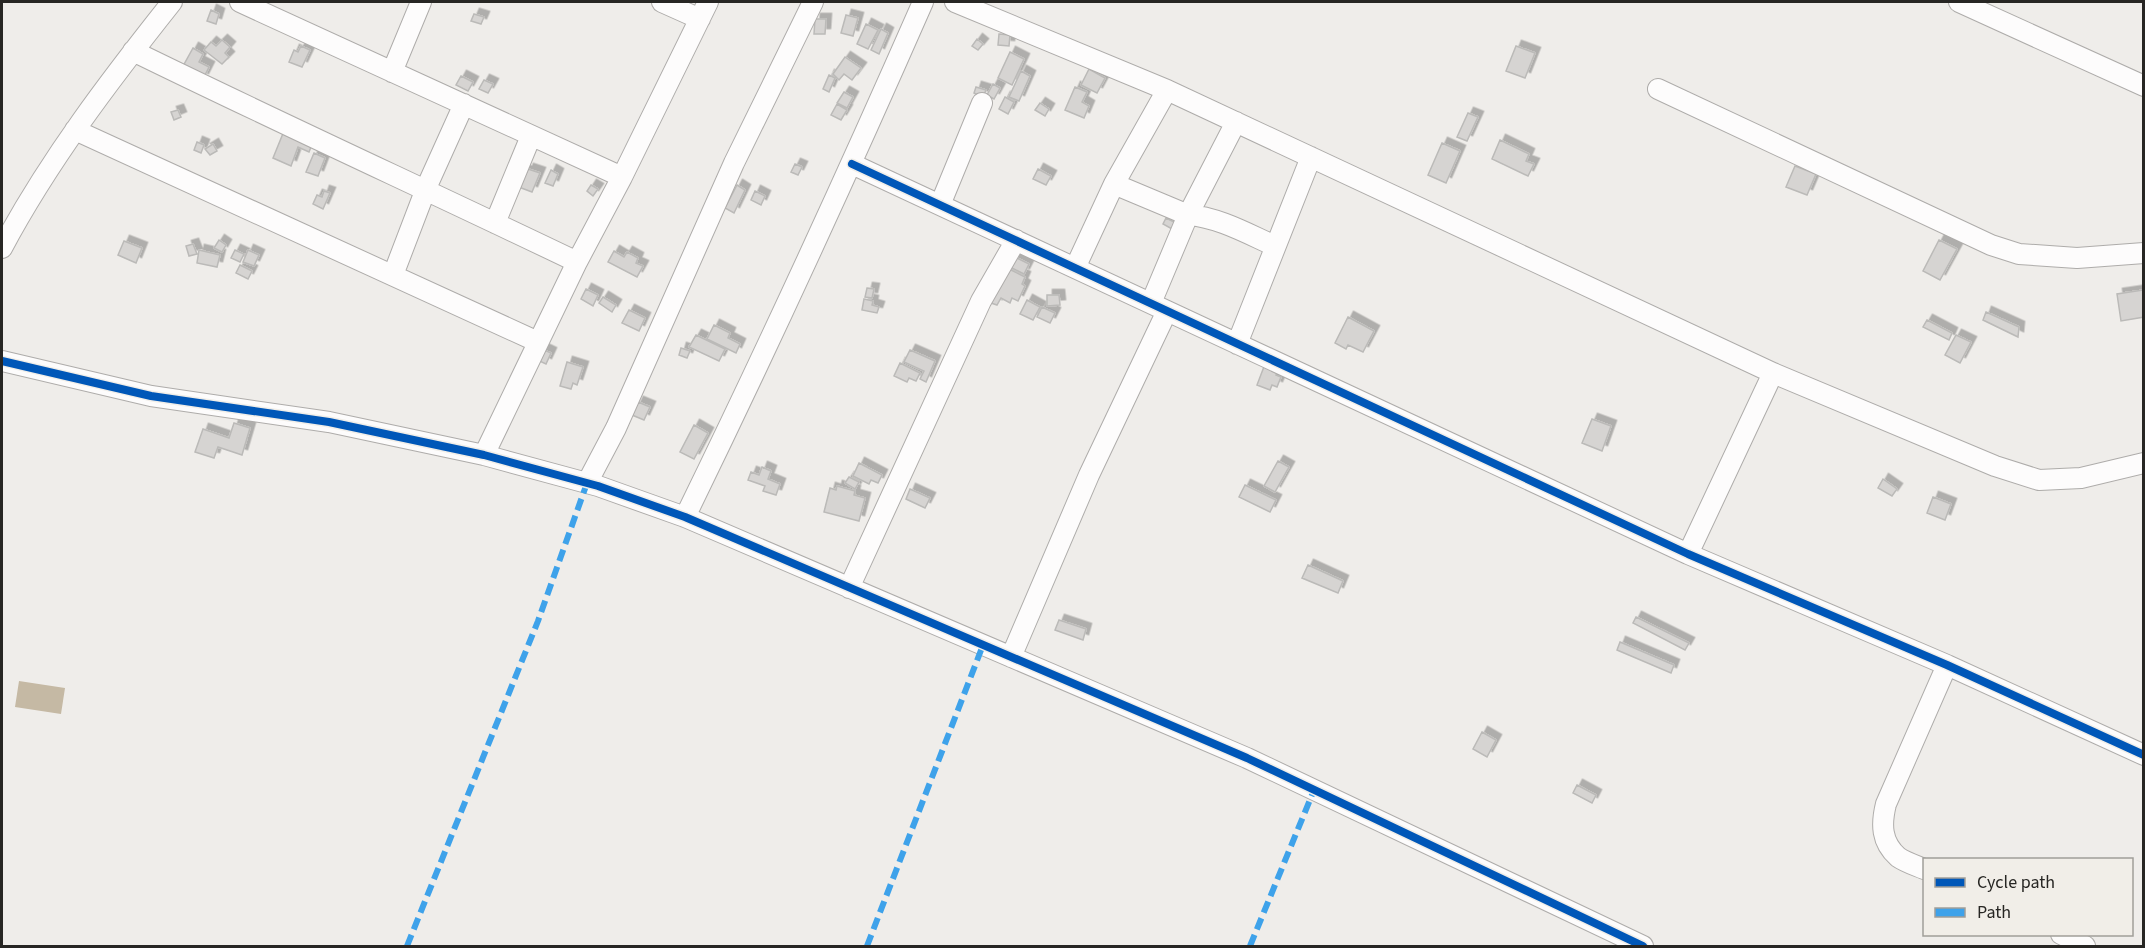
<svg xmlns="http://www.w3.org/2000/svg" width="2145" height="948" viewBox="0 0 2145 948" font-family="'Source Sans 3',sans-serif">
  <style>
    .water { fill: #c5b9a4 }
    .building { fill: #d6d4d2; stroke: #bbbab8; stroke-width: 1.5; filter: url(#shadow) }
    .lines { fill: none; stroke-linecap: round; stroke-linejoin: round }
    .minor-casing { stroke: #aeacaa; stroke-width: 22 }
    .minor { stroke: #fdfcfc; stroke-width: 20 }
    .quiet { stroke: #3ea2ea; stroke-width: 6; stroke-dasharray: 12 6; stroke-linecap: butt }
    .cycleway-casing { stroke: #f1eee8; stroke-width: 11 }
    .cycleway { stroke: #0057b8; stroke-width: 8 }
  </style>
  <defs>
    <filter id="shadow"><feDropShadow dx="5.5" dy="-5.5" stdDeviation="0" flood-color="#0004"/></filter>
  </defs>
  <rect width="100%" height="100%" fill="#efedea"/>
  <path class="water" d="M19,681L65,688L61,714L15,707Z"/>
  <path class="building" d="M211,10L219,14L216,24L207,21Z
    M474,14L484,17L481,24L471,21Z
    M846,15L858,18L853,36L841,33Z
    M815,19H826L825,34H814Z
    M866,24L878,30L868,49L857,44Z
    M881,29L888,33L879,54L871,50Z
    M999,34L1010,35L1009,46L998,45Z
    M977,39L983,44L978,50L972,46Z
    M222,40L230,47L225,53L229,57L222,64L204,50L211,42L216,46Z
    M301,46L310,50L302,67L289,62L294,50L298,52Z
    M1516,46L1535,53L1525,78L1506,71Z
    M193,48L203,54L199,62L209,67L203,79L182,68Z
    M1010,52L1024,59L1012,85L998,78Z
    M845,57L861,68L852,80L844,74L839,80L833,74Z
    M1089,69L1105,78L1097,93L1081,85Z
    M1021,71L1030,76L1019,101L1009,97Z
    M829,75L835,78L829,92L823,89Z
    M461,76L473,82L468,91L456,85Z
    M484,80L493,84L488,93L479,89Z
    M993,84L1000,88L994,99L987,95Z
    M976,87L986,90L983,97L974,93Z
    M1075,87L1087,92L1082,102L1089,106L1084,118L1065,110Z
    M844,92L853,97L847,108L837,103Z
    M1005,97L1014,102L1008,114L999,109Z
    M1040,103L1049,109L1045,116L1035,110Z
    M837,104L847,110L841,120L831,115Z
    M178,110L181,117L174,120L171,112Z
    M1468,113L1478,117L1467,141L1457,137Z
    M284,131L313,142L309,152L298,147L291,166L273,158Z
    M1500,140L1529,154L1526,161L1534,164L1528,176L1492,159Z
    M197,142L204,145L201,153L194,150Z
    M1442,143L1460,151L1446,183L1428,175Z
    M213,144L217,151L210,155L205,149Z
    M314,153L325,158L318,176L306,172Z
    M795,164L802,167L798,175L791,172Z
    M1795,166L1816,174L1807,195L1786,187Z
    M528,169L540,173L532,192L516,186L521,170L527,172Z
    M1038,169L1051,176L1046,185L1033,179Z
    M551,170L558,174L553,186L545,183Z
    M591,185L598,189L593,196L587,191Z
    M737,185L745,190L734,213L725,208Z
    M324,191L330,193L323,209L313,204L317,195L322,197Z
    M755,191L765,196L761,205L751,200Z
    M1166,218L1176,223L1172,229L1163,224Z
    M219,240L226,245L222,252L214,248Z
    M1939,240L1957,249L1940,280L1923,271Z
    M124,241L142,248L136,263L118,255Z
    M193,244L197,254L189,256L186,246Z
    M199,250L220,255L217,267L197,263Z
    M235,250L244,254L240,262L231,258Z
    M248,250L259,255L254,266L243,262Z
    M614,251L624,257L627,252L638,258L636,263L643,266L637,277L608,262Z
    M1015,257L1029,264L1024,274L1010,267Z
    M240,265L252,271L248,279L236,273Z
    M1007,268L1025,277L1022,284L1025,286L1018,301L1012,298L1010,303L1001,298L997,305L991,303Z
    M867,288L874,289L872,298L865,297Z
    M586,289L598,295L593,306L581,299Z
    M2143,290L2144,317L2121,321L2117,294Z
    M1047,295H1059L1060,305L1047,306Z
    M603,297L616,305L612,312L599,303Z
    M864,299L873,301L872,305L879,307L877,313L862,310Z
    M1027,300L1040,307L1033,320L1020,314Z
    M1042,307L1055,313L1050,323L1037,317Z
    M629,310L645,318L639,331L622,323Z
    M1986,312L2019,327L2018,337L1983,320Z
    M1348,317L1374,331L1363,352L1348,345L1346,349L1335,343Z
    M1927,320L1952,333L1949,340L1923,327Z
    M714,325L730,333L728,338L740,344L736,353L707,339Z
    M696,335L725,349L719,361L689,347Z
    M1956,335L1971,342L1960,363L1945,355Z
    M540,348L551,353L546,364L535,359Z
    M681,348L690,351L687,358L679,355Z
    M910,350L935,361L926,382L920,379L924,371L904,362Z
    M567,362L583,367L577,385L573,383L571,389L560,386Z
    M900,363L920,373L916,381L909,378L907,382L894,376Z
    M1265,364L1278,369L1276,375L1281,377L1277,387L1272,385L1270,390L1257,385Z
    M638,402L650,407L644,420L632,415Z
    M1592,419L1611,426L1602,451L1582,443Z
    M234,423L250,428L242,455L218,447L214,458L195,452L203,429L229,438Z
    M694,425L708,433L694,459L680,452Z
    M1278,461L1289,467L1275,492L1264,486Z
    M859,463L882,475L878,483L871,480L869,484L853,476Z
    M762,467L771,471L768,479L780,484L776,495L763,491L765,486L748,480L751,472L759,475Z
    M849,477L859,482L855,489L845,483Z
    M1883,479L1897,489L1892,496L1878,488Z
    M1245,485L1276,500L1270,512L1239,497Z
    M837,486L855,491L854,495L865,498L859,521L824,512L830,488L836,490Z
    M910,489L930,498L925,508L906,499Z
    M1933,497L1951,504L1945,520L1927,513Z
    M1308,565L1343,581L1338,593L1302,578Z
    M1636,617L1689,643L1685,650L1633,623Z
    M1059,620L1086,629L1083,640L1055,630Z
    M1620,642L1674,665L1671,673L1617,650Z
    M1482,732L1496,740L1487,757L1473,749Z
    M1577,785L1596,795L1592,803L1573,793Z"/>
  <g class="lines">
    <defs>
      <path id="minor" d="M240,2L622,177
        M662,2L700,19
        M955,2L1167,90L1773,373L1995,466L2039,480L2081,478L2144,463
        M1959,2L2144,86
        M133,51C280,123 429,191 577,262
        M392,72L421,2
        M1658,89L1991,245L2019,254L2077,258L2144,253
        M75,130L538,342
        M852,164L1688,554L1947,665L2144,755
        M1114,184L1188,215C1218,217 1248,234 1275,246
        M940,205L982,103
        M495,223L531,136
        M2,248C49,160 110,80 172,2
        M1075,268L1114,184L1167,90
        M393,275L427,186L464,104
        M1151,303L1188,215L1236,122
        M1237,344L1311,157
        M2,361L151,396L329,422L484,455L598,486L685,517L1247,758L1643,946
        M484,455L577,262L622,177L708,2
        M587,483L616,428L734,163L813,2
        M685,517C768,347 847,175 923,2
        M1688,554L1773,373
        M849,588L981,301L1016,240
        M1011,657L1089,475L1167,311
        M1924,869C1917,866 1905,862 1898,857C1881,842 1881,824 1886,804L1947,665
        M2061,934L2085,946"/>
    </defs>
    <use href="#minor" class="minor-casing"/>
    <use href="#minor" class="minor"/>
    <path class="quiet" d="M407,946L538,621L587,483
      M867,946L983,645
      M1250,946L1314,790"/>
    <defs>
      <path id="cycleway" d="M852,164L1688,554L1947,665L2144,755
        M2,361L151,396L329,422L484,455L598,486L685,517L1247,758L1643,946"/>
    </defs>
    <use href="#cycleway" class="cycleway-casing"/>
    <use href="#cycleway" class="cycleway"/>
  </g>
  <rect width="2145" height="948" fill="none" stroke="#272623" stroke-width="6"/>
  <rect x="1923" y="858" width="210" height="78" fill="#f1eee8" stroke="#a09e99" stroke-width="1.5"/>
  <rect x="1935" y="878" width="30" height="9" fill="#0057b8" stroke="#a09e99" stroke-width="1.5"/>
  <text x="1977" y="888" font-size="18" fill="#272623">Cycle path</text>
  <rect x="1935" y="908" width="30" height="9" fill="#3ea2ea" stroke="#a09e99" stroke-width="1.5"/>
  <text x="1977" y="918" font-size="18" fill="#272623">Path</text>
</svg>
